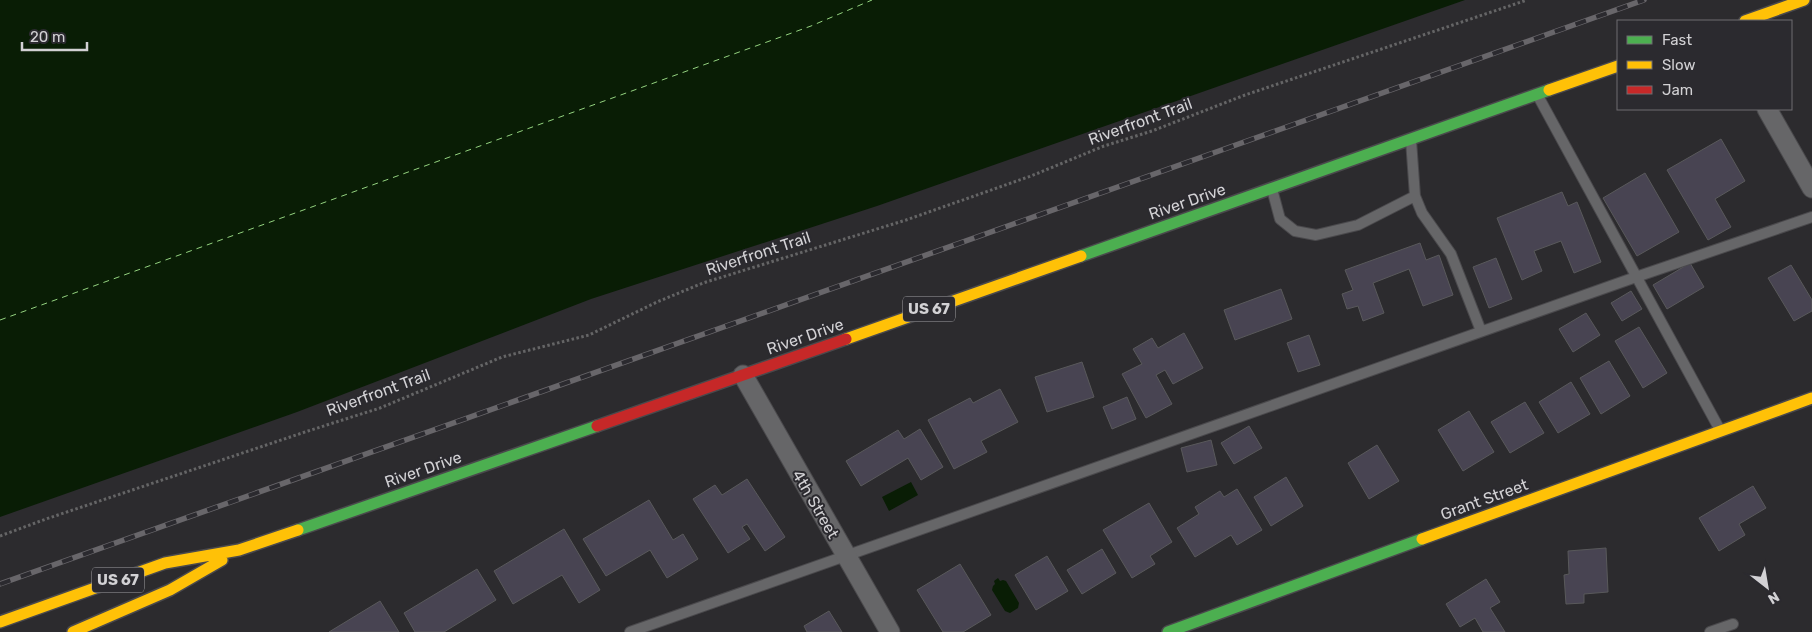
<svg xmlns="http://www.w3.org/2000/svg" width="1812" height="632" viewBox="0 0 1812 632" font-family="Rubik,sans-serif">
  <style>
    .water { fill: #091d05 }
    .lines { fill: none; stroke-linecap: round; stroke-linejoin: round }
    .ferry { stroke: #94d380; stroke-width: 1; stroke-dasharray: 6 5; stroke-linecap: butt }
    .building { fill: #484452; stroke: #59595b }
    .lane-casing { stroke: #4a494c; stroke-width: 12 }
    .street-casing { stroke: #4a494c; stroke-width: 21 }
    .fast-casing { stroke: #4a494c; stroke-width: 14 }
    .slow-casing { stroke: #4a494c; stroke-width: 14 }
    .jam-casing { stroke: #4a494c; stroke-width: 14 }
    .path { stroke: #656566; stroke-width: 3; stroke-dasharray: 2.5 2.5; stroke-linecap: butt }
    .lane { stroke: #666668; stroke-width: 10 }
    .street { stroke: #666668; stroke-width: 19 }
    .fast { stroke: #4caf50; stroke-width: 11 }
    .slow { stroke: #ffc107; stroke-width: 11 }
    .jam { stroke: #c62828; stroke-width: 11 }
    .rail-casing { stroke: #68666a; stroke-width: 5.5 }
    .rail { stroke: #2b2a2f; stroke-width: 4; stroke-dasharray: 11; stroke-linecap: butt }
    .labels { text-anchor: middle; stroke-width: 4; stroke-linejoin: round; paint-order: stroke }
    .shield { fill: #2b2a2f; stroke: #a09fa2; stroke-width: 1 }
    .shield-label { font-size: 15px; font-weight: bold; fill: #d2d1d4 }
    .street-label { font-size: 16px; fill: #d2d1d4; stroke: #2b2a2f }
  </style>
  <rect width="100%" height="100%" fill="#2c2b2e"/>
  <path class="water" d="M0,0H1465L877,206L591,299L297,412L0,517Z
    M911,482L918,495L889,511L882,497Z
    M998,578L1000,581L1003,580L1006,581L1019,603L1018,608L1010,613L1005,611L992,590L993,586L995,584L994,581Z"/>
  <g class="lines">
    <path class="ferry" d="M0,320L811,26L872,0"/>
  </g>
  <path class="building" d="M1721,139L1745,181L1715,199L1731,227L1708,240L1667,170Z
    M1645,173L1679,232L1637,256L1603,198Z
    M1562,192L1568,206L1577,202L1601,262L1574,273L1561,241L1534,251L1542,271L1522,280L1497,218Z
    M1420,243L1426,260L1439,255L1453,295L1423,306L1409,269L1373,283L1384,313L1363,321L1358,306L1347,309L1342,294L1353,290L1345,270Z
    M1496,258L1512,299L1489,308L1473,267Z
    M1690,263L1704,287L1667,309L1653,285Z
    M1791,265L1812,300V311L1794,321L1768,278Z
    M1281,289L1292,319L1235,340L1224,310Z
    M1631,291L1642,309L1622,321L1611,303Z
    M1586,313L1600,335L1573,352L1559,329Z
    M1639,327L1667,373L1643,388L1615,341Z
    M1184,333L1203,368L1173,384L1165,370L1156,375L1172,404L1146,418L1122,374L1142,364L1133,349L1152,338L1158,348Z
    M1309,335L1320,365L1298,372L1287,343Z
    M1609,361L1630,396L1601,414L1580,378Z
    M1082,362L1094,397L1047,412L1035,377Z
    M1571,382L1590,414L1558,433L1539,402Z
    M1000,389L1018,422L981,441L987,452L954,469L928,420L970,398L973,403Z
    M1127,397L1136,419L1112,429L1103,407Z
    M1525,402L1544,433L1510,453L1491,422Z
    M1469,411L1494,452L1463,471L1438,430Z
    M1249,426L1262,448L1234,464L1221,443Z
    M920,429L943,467L921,480L908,458L861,486L846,461L898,430L904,439Z
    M1211,440L1217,465L1187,472L1181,448Z
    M1377,445L1399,481L1369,499L1348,463Z
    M1286,477L1303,506L1271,526L1254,497Z
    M747,479L785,537L765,551L747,524L742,527L750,539L728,553L693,499L715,485L722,495Z
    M1753,486L1766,508L1739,524L1745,535L1719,551L1699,518Z
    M1237,489L1262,530L1237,545L1231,535L1195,557L1177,528L1199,514L1195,507L1220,491L1224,497Z
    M649,500L673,540L683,534L698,559L667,578L650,550L606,576L583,539Z
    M1149,503L1172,542L1150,556L1155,564L1132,578L1103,530Z
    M564,529L600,590L579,603L562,575L513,604L494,571Z
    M1606,548L1608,592L1584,594V603L1566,604L1564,575L1569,574L1568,551Z
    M1102,549L1116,573L1082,594L1067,570Z
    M1047,556L1068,591L1036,610L1015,575Z
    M960,564L991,615L963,632H943L917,590Z
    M477,569L496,600L444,632H415L404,613Z
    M1486,579L1500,602L1490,608L1505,632H1483L1475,618L1460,627L1446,604Z
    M380,601L399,632H329Z
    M829,611L842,632H807L804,626Z"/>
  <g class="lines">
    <defs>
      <path id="lane" d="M1538,96L1720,430
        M1411,140L1415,196L1422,213L1451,254L1481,331
        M1272,189L1280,219L1295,231L1316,235L1358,225L1415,196
        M630,632L1636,277L1812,217
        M1710,632L1733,624"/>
      <path id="street" d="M1767,109L1812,188
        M743,375L890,632"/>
      <path id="fast" d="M1081,256L1549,90
        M298,530L597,426
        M1168,632L1422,539"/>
      <path id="slow" d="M1745,21L1804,0
        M1549,90L1618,66
        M846,339L1081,256
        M1422,539L1812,398
        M0,622L165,563L239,550L298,530
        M73,632L170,590L222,560"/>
      <path id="jam" d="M597,426L846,339"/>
    </defs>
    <use href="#lane" class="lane-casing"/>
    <use href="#street" class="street-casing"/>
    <use href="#fast" class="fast-casing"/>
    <use href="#slow" class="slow-casing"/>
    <use href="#jam" class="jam-casing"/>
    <path class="path" d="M0,536L46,519L308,431L380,408L502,357L589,335L657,302L703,283L906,220L1031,176L1104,146L1152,131L1245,95L1527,0"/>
    <use href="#lane" class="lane"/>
    <use href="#street" class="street"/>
    <use href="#fast" class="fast"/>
    <use href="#slow" class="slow"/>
    <use href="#jam" class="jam"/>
    <defs>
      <path id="rail" d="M0,584L1644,0"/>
    </defs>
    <use href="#rail" class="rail-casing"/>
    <use href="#rail" class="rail"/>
  </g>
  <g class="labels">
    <g class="shield">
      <rect x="903" y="296.5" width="52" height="25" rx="4"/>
      <rect x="92" y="567.5" width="52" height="25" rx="4"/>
    </g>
    <g class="shield-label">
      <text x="929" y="314">US 67</text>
      <text x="118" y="585">US 67</text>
    </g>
    <g class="street-label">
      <text transform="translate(1140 121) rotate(-20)" y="6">Riverfront Trail</text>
      <text transform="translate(1187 201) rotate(-19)" y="6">River Drive</text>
      <text transform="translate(758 253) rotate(-18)" y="6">Riverfront Trail</text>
      <text transform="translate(805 336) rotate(-19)" y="6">River Drive</text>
      <text transform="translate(378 392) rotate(-20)" y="6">Riverfront Trail</text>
      <text transform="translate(423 469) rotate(-19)" y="6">River Drive</text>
      <text transform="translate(1484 499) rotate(-20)" y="6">Grant Street</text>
      <text transform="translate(816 504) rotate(60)" y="6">4th Street</text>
    </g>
  </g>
  <rect x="1617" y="20" width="175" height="90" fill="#2b2a2f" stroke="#6e6d71"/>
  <rect x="1627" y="36" width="25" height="8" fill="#4caf50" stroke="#6e6d71"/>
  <text x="1662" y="45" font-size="15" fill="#d2d1d4">Fast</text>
  <rect x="1627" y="61" width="25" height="8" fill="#ffc107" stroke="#6e6d71"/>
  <text x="1662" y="70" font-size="15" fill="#d2d1d4">Slow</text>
  <rect x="1627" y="86" width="25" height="8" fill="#c62828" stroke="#6e6d71"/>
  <text x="1662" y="95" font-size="15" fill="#d2d1d4">Jam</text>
  <g transform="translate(1767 587) rotate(149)" stroke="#2b2a2f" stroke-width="4" paint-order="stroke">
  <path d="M0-4L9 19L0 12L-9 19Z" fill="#d2d1d4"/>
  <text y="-8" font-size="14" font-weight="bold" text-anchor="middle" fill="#d2d1d4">N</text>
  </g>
  <path d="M22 42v8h65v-8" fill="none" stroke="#d2d1d4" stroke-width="2.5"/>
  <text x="30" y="42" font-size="15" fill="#d2d1d4" stroke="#2b2a2f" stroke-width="4" paint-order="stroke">20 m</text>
</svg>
